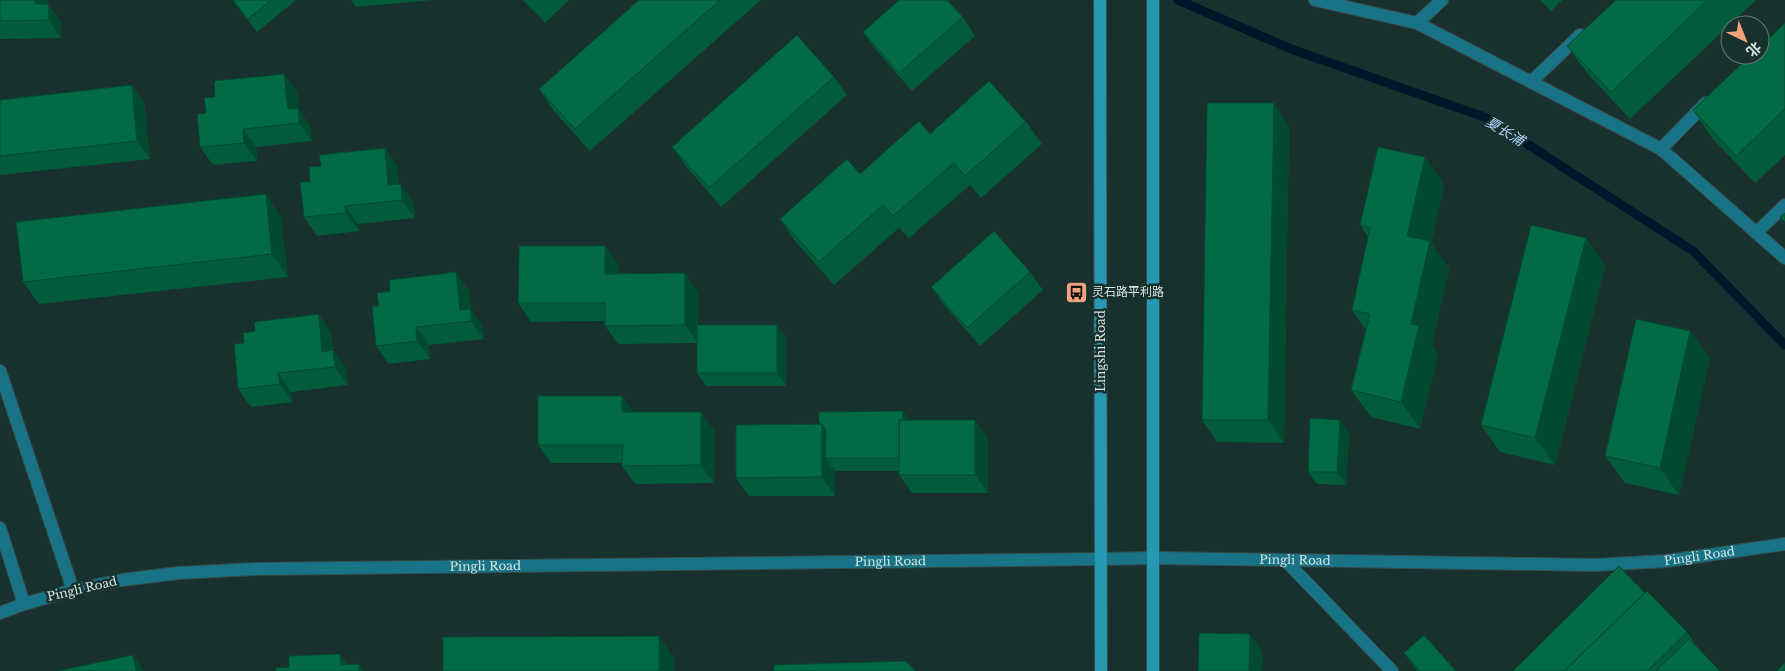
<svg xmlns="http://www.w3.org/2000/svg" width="1785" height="671" viewBox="0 0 1785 671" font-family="'Libre Baskerville','Noto Sans SC',serif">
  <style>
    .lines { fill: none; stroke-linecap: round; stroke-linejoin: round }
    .stream { stroke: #00162a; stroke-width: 9 }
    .service-casing { stroke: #364d4b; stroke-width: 14 }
    .minor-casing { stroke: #364d4b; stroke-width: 14 }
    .tertiary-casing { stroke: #364d4b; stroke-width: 14 }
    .secondary-casing { stroke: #364d4b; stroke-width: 14 }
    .service { stroke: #187387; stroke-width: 12 }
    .minor { stroke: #187387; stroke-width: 12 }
    .tertiary { stroke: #187387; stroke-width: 12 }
    .secondary { stroke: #2698b2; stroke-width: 12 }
    .wall { fill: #025b3b }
    .shaded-wall { fill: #014a30 }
    .building { fill: #026a45; stroke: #014a30 }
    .labels { text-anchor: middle; stroke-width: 5; stroke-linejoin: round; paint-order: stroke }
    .poi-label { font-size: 12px; fill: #d6e4e2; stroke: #18302e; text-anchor: start }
    .street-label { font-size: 12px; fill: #d6e4e2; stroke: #18302e }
    .water-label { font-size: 14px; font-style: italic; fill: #aed5f8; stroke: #18302e }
  </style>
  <rect width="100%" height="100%" fill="#18302e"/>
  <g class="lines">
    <path class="stream" d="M1178,0L1291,49L1487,118L1693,251L1785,345"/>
    <defs>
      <path id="service" d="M0,371L73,590"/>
      <path id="minor" d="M1315,0L1417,23L1661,149L1785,258
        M1417,23L1442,0
        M1531,82L1580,35
        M1661,149L1706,103
        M1756,233L1785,205
        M1101,559L1154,558
        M1285,560L1392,671
        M24,604L73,590"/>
      <g id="tertiary">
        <path d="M0,528L24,604L0,613"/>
        <path id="s1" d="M1154,558L1595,565L1666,561L1785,544"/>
        <path id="s2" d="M73,590L122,580L178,573L255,569L1101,559"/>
      </g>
      <path id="secondary" d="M1100,0L1101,671
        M1153,0V671"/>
    </defs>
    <use href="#service" class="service-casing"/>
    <use href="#minor" class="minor-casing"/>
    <use href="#tertiary" class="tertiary-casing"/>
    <use href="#secondary" class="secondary-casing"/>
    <use href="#service" class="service"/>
    <use href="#minor" class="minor"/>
    <use href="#tertiary" class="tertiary"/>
    <use href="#secondary" class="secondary"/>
  </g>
  <path class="wall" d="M0,0H48V4L61,22V38L0,39Z
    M232,0H295V1L257,32Z
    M351,0H432L356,7Z
    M523,0H569L545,23Z
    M639,0H761L590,151L554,111L539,89Z
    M1540,0H1562L1551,11Z
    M1616,0H1756L1630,119L1587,73L1567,46Z
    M963,17L975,36L912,91L876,50L863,32Z
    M1785,23V155L1755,183L1712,138L1693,110Z
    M284,74L297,92L299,109L310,126L312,141L256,147L257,161L213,165L200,147L206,113L215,97Z
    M834,77L847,95L721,207L685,165L672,147Z
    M132,85L144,103L150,159L0,175V100Z
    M1026,122L1042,144L981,198L970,185L909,238L899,228L834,285L795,241L780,219L930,134Z
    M1289,126L1284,443L1217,442L1202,420Z
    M385,148L397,166L399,184L413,202L415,218L358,224L359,231L317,236L304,217L310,182L321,166Z
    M1425,157L1444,185L1431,243L1449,269L1432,344L1438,354L1420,429L1371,417L1351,390L1366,330L1352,310L1368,237L1360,225Z
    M281,217L288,277L39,304L23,282Z
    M1586,238L1605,266L1555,465L1500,452L1481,425Z
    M618,264V274L685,273L698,292V325L786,338V386H706L697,373V343L618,344L605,326V321L531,322L518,303Z
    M456,272L469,291L471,309L483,327L484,339L429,345L430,359L389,364L376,346L390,291Z
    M1030,272L1043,290L980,346L944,305L931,287Z
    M319,314L331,333L333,350L346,368L348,385L291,392L292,402L251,407L238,389L244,343Z
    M1690,331L1710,358L1679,495L1625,483L1605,456Z
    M908,420H975L988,438V493H912L899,475V471H835V496H749L736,478Z
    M714,430V483L635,484L622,466V463H551L538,445Z
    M1349,433L1346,485L1317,484L1308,472Z
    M1645,593L1687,632L1698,648L1720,671H1513Z
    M1404,653L1456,671H1417Z"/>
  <path class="shaded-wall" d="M35,0H48V20L35,4Z
    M48,4L61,22V38L49,20Z
    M284,74L297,92L299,109L310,126L312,141L299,123L288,109Z
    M132,85L144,103L150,159L137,141Z
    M1274,103L1289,126L1284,443L1268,420Z
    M243,129L256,147L257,161L244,143Z
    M385,148L397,166L401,200L388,185Z
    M1425,157L1444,185L1431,243L1449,269L1432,344L1438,354L1420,429L1401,402L1411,324L1407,236Z
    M401,184L413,202L415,218L402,200Z
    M266,194L281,217L288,277L272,254Z
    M345,206L358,224L359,231L346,213Z
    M1586,238L1605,266L1555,465L1535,438Z
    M605,246L618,264V292L605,274Z
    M456,272L469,291L471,309L483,327L484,339L471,321L460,310Z
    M685,273L698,292V343L685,325Z
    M319,314L331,333L335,367L322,352Z
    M777,325L786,338V386L777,373Z
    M416,327L429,345L430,359L417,341Z
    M1690,331L1710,358L1679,495L1660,468Z
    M333,350L346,368L348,385L335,367Z
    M278,373L291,392L292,402L280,384Z
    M622,396L635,414L622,412Z
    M903,411L912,424L903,458Z
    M701,412L714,430V483L701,465Z
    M975,420L988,438V493L975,475Z
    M1340,420L1349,433L1346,485L1337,472Z
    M822,424L835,443L825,458L835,471V496L822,477Z
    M1250,634L1263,652L1262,671H1249Z
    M659,636L674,658V671H659Z
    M340,654L349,667L341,665Z
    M133,655L144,671H136Z
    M359,664L364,671H359Z"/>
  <path class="building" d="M0,0H35V4H48L49,20L0,21Z
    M233,0H271L248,19Z
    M639,0H720L575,129L539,89Z
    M899,0H947L963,17L899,73L863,32Z
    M1616,0H1708L1611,92L1567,46Z
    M1785,23V109L1736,156L1693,110L1751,55H1760V47Z
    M797,35L834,77L709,188L672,147Z
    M284,74L288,109L298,108L299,123L243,129L244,143L200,147L197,114L206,113L204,98L215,97L214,81Z
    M989,81L1026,122L965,176L954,163L893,216L883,205L819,262L780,219L847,159L860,174L919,121L930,134Z
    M132,85L137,141L0,156V100Z
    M1207,103H1274L1268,420H1202Z
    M1378,147L1425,157L1407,236L1430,241L1411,324L1419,326L1401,402L1351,390L1370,314L1352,310L1370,228L1360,225Z
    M385,148L388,185L401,184L402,200L345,206L346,213L304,217L300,182H310L309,167L321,166L319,155Z
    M266,194L272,254L23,282L16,222Z
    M1785,213V222L1780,217Z
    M1531,225L1586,238L1535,438L1481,425Z
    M994,231L1030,272L967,328L931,287Z
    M519,246H605V274L685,273V325L605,326V303H518Z
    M456,272L460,310L471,309V321L416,327L417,341L376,346L372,307L379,306L377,293L390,291L389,280Z
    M319,314L322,352L333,350L335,367L278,373L280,384L238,389L234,344L244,343L243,333L255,331L254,322Z
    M1636,319L1690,331L1660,468L1605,456Z
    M697,325H777V373H697Z
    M538,396H622V412H701V465L622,466L623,445H538Z
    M903,411V420H899V458H825L826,430L822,424H819V412Z
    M1310,418L1340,420L1337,472H1308Z
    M899,420H975V475H899Z
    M822,424V477L736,478V425Z
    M1619,566L1645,593L1564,671H1513Z
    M1647,591L1687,632L1647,671H1564Z
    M1199,633L1250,634L1249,671H1198Z
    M1424,635L1456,671H1420L1404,653Z
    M659,636V671H443V637Z
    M1689,639L1720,671H1656Z
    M340,654L341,665L359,664V671H276V668L289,667V656Z
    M133,655L136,671H57Z
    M906,661L915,671H774V665Z
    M1785,663V671H1777Z"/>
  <defs>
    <symbol id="bus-square" viewBox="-11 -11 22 22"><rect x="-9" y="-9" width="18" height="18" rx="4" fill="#f0a27a" stroke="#18302e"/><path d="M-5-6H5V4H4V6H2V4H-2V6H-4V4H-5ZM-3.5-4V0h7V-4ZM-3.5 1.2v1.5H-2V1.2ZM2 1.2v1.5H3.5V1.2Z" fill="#111"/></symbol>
  </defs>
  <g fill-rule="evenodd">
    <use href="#bus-square" x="1064" y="280" width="25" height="25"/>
  </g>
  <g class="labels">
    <g class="poi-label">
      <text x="1092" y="296">灵石路平利路</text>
    </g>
    <g class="street-label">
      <text transform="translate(1101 351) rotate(-90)" y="4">Lingshi Road</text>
      <text dy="4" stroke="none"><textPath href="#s1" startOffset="546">Pingli Road</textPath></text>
      <text dy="4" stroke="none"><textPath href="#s1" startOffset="141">Pingli Road</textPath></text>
      <text dy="4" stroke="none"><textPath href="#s2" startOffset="819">Pingli Road</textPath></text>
      <text dy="4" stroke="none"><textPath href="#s2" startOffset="414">Pingli Road</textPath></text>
      <text transform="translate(82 589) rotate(-13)" y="4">Pingli Road</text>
    </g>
    <g class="water-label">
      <text transform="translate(1505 131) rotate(31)" y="5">夏长浦</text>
    </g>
  </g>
  <g transform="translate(1745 40) rotate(137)"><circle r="24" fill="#18302e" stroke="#647876"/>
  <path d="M0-4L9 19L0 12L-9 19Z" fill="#f0a27a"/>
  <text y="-8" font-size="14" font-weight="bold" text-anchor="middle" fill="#d6e4e2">北</text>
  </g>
</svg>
